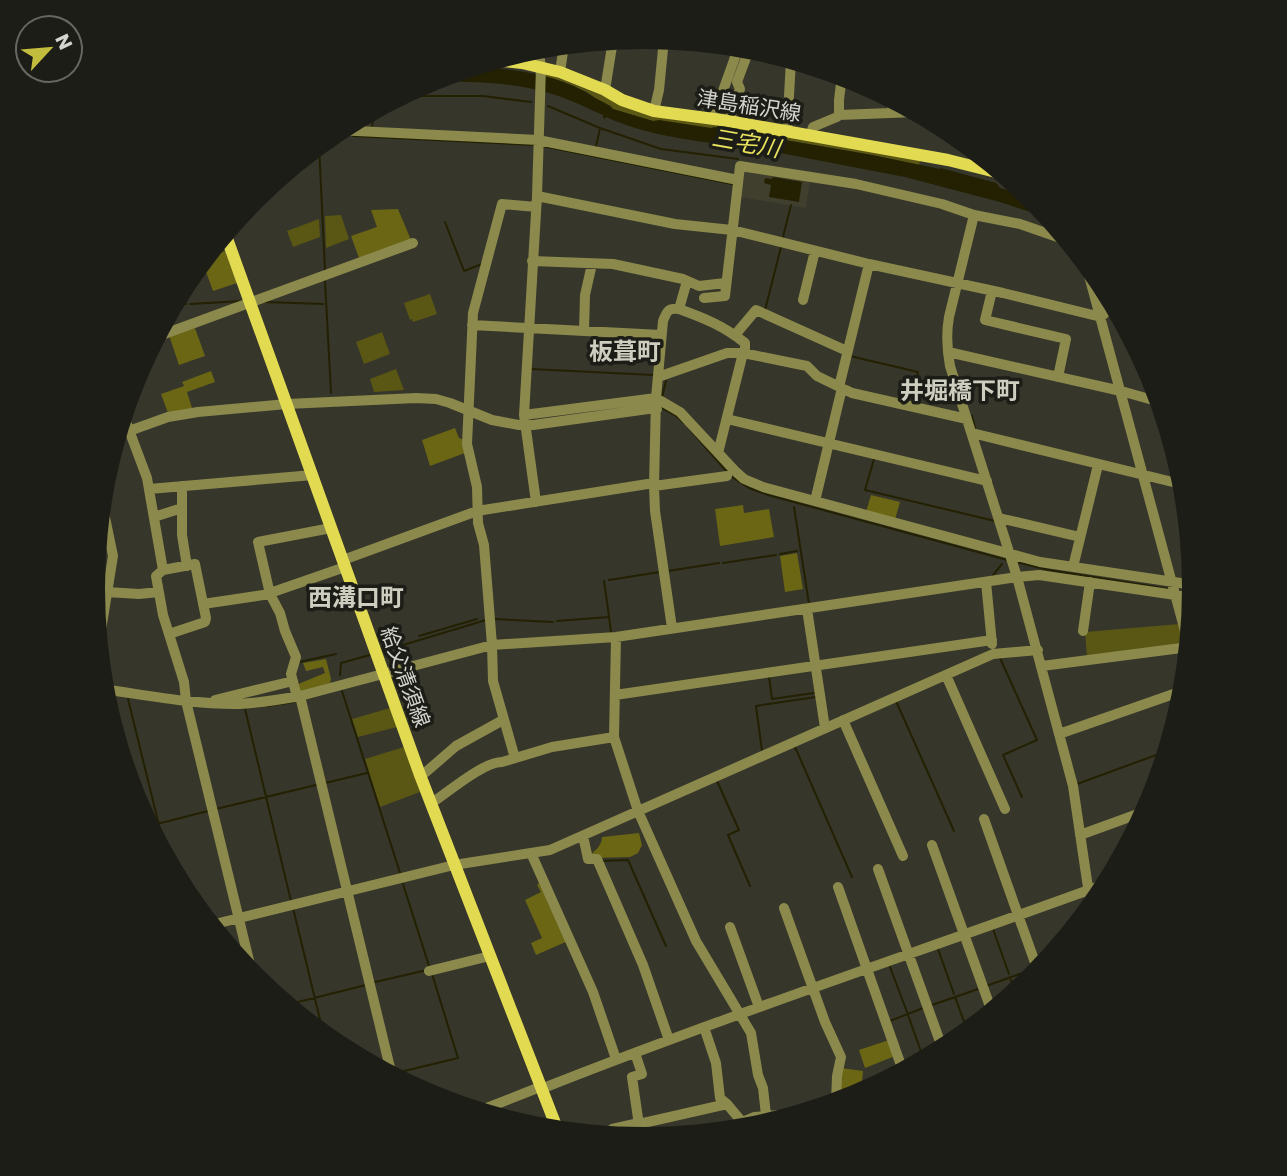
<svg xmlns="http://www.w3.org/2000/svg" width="1287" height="1176" viewBox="0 0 1287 1176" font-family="Poppins,'Noto Sans JP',sans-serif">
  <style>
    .built { fill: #403f2e }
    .green { fill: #5a5613 }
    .forest { fill: #6a6614 }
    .water { fill: #232102 }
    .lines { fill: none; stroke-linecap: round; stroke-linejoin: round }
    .stream { stroke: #232102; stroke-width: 2 }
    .minor { stroke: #8b894c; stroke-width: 10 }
    .major { stroke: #e2db52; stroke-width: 12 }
    .labels { text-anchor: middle; stroke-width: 7; stroke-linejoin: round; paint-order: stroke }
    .street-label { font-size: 21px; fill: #d5d5ce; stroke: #1d1d18 }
    .water-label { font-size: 23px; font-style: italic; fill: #eae35e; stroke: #1d1d18 }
    .quarter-label { font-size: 24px; font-weight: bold; fill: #cecec0; stroke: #1d1d18 }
  </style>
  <rect width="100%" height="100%" fill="#36362b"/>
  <path class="built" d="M742,170L810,181L806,208L739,197Z"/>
  <path class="green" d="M543,72L631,107L890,155L920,161L919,165L872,155L728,130L714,127L711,128L697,127L653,121L613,109L611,106L600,101L585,91L542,76Z
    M341,215L349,239L326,248L325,216Z
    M319,219L320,237L293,247L287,231Z
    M430,294L437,314L413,322L412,319L410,320L404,303Z
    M382,332L390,354L364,364L356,342Z
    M396,369L404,390L374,392L370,379Z
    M1180,624L1184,642L1182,645L1087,657L1085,632Z
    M390,708L397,727L358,737L352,719Z
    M404,747L420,792L380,807L365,759Z"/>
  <path class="forest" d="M398,209L411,240L359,258L351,236L377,227L371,210Z
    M225,251L237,283L213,291L202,261L204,259Z
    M195,328L205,356L179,365L169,335Z
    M211,371L215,382L187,392L192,408L168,413L161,394L184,386L182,382Z
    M455,428L459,438L462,439L465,453L430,466L422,440Z
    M871,495L900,502L895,520L866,512Z
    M743,505L744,513L769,509L774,537L720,546L715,509Z
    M797,553L803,589L785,592L780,556Z
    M326,659L331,679L330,683L300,692L296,685L325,673L323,667L306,671L303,663Z
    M639,833L642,845L638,853L630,857L592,858L591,854C596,850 602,845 602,837Z
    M539,883L568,941L536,955L531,943L542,938L525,900L541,892L537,885Z
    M889,1040L895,1056L865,1068L859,1050Z
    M841,1068L863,1071L861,1094L848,1099L840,1100Z"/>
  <path class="water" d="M475,66C516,70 560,74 595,98C601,101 608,104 613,109L653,121L659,120L711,128L717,127L718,125L728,130L872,155L940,169L941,168L996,183L1000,188L1031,196L1049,218L1000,202L905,177L754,148L753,150L750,148C701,141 652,138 606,117L605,119L603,118V115C586,108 570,99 552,94C512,81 470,82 427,81Z
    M773,177L802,182L799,202L769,197L771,185L764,183L765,178L772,179Z"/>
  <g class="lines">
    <path class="stream" d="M401,96H483L531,102
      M548,106L600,128L596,147
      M372,128L374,110
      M600,128L661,149L738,159
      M353,136L533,145
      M319,145L325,270
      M542,146L732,184
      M445,222L464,271L482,264
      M783,237L791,205
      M325,281L331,393
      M265,302L323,304
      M173,304H186
      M190,304L242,301
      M765,310L781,247
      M850,356L918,372L912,403
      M530,369L654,375
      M662,397L666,381
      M660,407L675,415L684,423
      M972,416L975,428
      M688,427L728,473
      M118,432L125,429
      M874,459L865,490L995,521
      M732,477L749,488L768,495L1007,560
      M794,507L809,604
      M780,554L797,551
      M1016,562L1049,570L1169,589
      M723,563L776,555
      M668,571L719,563
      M993,575L1002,564
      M609,580L660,572
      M604,581L609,616
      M495,619L553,622
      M557,621L609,617L611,632
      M419,636L477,619
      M401,645L406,663
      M383,651L486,620
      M1000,658L1037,740L1003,755L1022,797
      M299,662L336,654
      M100,664L102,651
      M340,675L341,663L370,655
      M769,677L772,699L814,693
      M342,691L401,876
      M128,699L168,862
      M896,701L954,831
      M267,706L294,702
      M245,709L291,901
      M795,747L852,877
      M762,751L756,706L816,697
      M717,781L739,830L728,835L750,886
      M325,783L367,773
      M1077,784L1167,751
      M216,809L316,785
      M149,826L208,811
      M601,861L628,860L666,946
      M403,884L429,966
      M293,908L324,1036
      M993,929L1009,974
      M938,949L954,994
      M890,967L907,1012
      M1042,967L1043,966
      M1010,977L1015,992
      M375,982L427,970
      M986,986L1034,969
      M955,997L968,1032
      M286,1005L366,985
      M932,1005L978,989
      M908,1015L924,1060
      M890,1021L923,1008
      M396,1073L458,1058L432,974
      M486,1114L487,1113"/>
    <path class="minor" d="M560,72L564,45
      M605,90L613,40
      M654,111L659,90L664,39
      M892,112L893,100
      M839,115V100L842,75
      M713,119L739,46
      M729,121L740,89L737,82L750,47
      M336,130L538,140L738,180
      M787,132L791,60
      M810,136L813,127L837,117L839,115L916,112
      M537,196L675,224L732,230L869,264L1003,293L1101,317
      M974,215L949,317C946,334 947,350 950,366L1017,577L1073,786L1091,908
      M532,261L613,264L683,279L699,286L725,283
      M1085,261L1189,646
      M992,291L985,320L1066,339L1058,377
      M704,298L725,296L740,166L856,184L942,204L974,215L1020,224L1069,241
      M803,300L815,251
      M679,309C704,318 724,326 745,343V353
      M1101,317L1105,313L1110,296
      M472,325L661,335
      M584,331L585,295L592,264
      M735,335L756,310L847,351
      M156,337L413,243
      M948,352L1121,391L1160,402
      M658,377L727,353H743L807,366L817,376L852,393L967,419
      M839,387L869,264
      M123,414L147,478L163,570L156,576L163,615L184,682L186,701L253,977
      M524,415L656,398L680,412L735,471L744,479L763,487L1040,562L1194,585
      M727,419L987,481
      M129,431L168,417L198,412L287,404L416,398L436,399L450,403L492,420L519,425H533L648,409H657
      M972,433L1185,485
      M718,453L743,353
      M182,486V535L187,566
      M654,486L727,476
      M149,489L313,475
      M815,501L842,388
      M536,502L524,415L537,196L541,67L538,47
      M154,517L182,508
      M999,518L1080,537
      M343,560L477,511L654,483
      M1073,567L1097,469
      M163,570L195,564L206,618L205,622L169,634
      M986,582L992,644
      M107,592L139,594L159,592
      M270,593L345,567
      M203,604L270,594
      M807,609L825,728
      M672,628L655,511L654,486L656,398L663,321C667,311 668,308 679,309L687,281
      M1083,631L1090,582
      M616,637L614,737L638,811L696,941L751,1033L758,1075L763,1088L766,1115
      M98,649L113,556L101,498
      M1042,666L1189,647
      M946,675L1005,809
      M102,689C146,695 190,704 234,704C256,704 278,700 300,696L492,645L616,637L1017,577L1039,575L1189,597L1194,579
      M615,695L992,640
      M300,696L392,1076
      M297,697L291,674L296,657L285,631L280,613L270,594L258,542L331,528
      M215,700L293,681
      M843,720L903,856
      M1059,734L1185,690
      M515,758L493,681L492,645L484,545L478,523L477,487L467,444L473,313L502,204L536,207
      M420,775L426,772L456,746L503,720
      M430,802L436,800C452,789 484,762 502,762L552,747L614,737
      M984,819L1038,971
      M1080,835L1146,811
      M583,836L588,859H597L643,965L669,1040
      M932,845L964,934
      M531,853L593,992L616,1059
      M878,869L943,1050
      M838,887L903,1071
      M784,908L825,1022L841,1057L837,1076L836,1102
      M211,925L454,865L550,850L993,654L1038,650
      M730,927L759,1007
      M964,934L992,1012
      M429,971L490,956
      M704,1027L716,1063L720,1098L727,1104L742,1122
      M635,1053L642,1074L632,1077L641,1139
      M541,1089C728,1015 919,952 1108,883
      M479,1111L540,1087
      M639,1124L727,1104
      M743,1130L742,1122L754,1117L793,1114L839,1102
      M614,1136L612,1129L639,1123"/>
    <path class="major" d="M493,60L522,63L560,72L605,90L622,100L654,111L729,121L948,160L1004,174
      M225,233L420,775L558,1131"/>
  </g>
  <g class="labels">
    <g class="street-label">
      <text transform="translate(749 106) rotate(9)" y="7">津島稲沢線</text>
      <text transform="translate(405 677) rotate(70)" y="7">給父清須線</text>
    </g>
    <g class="water-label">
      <text transform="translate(746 143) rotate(10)" y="8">三宅川</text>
    </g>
    <g class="quarter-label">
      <text x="625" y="360">板葺町</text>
      <text x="960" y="399">井堀橋下町</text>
      <text x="356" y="606">西溝口町</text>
    </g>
  </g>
  <path d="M0 0H1287V1176H0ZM643 49H644A538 538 0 0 1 1182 587V589A538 538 0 0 1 644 1127H643A538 538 0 0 1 105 589V587A538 538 0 0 1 643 49Z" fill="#1d1d18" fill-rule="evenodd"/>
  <g transform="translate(49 49) rotate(64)"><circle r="33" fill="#1d1d18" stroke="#676761" stroke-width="2"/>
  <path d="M0-5L12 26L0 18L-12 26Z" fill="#c3bd3e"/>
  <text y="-10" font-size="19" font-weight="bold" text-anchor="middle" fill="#d5d5ce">N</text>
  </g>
</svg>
